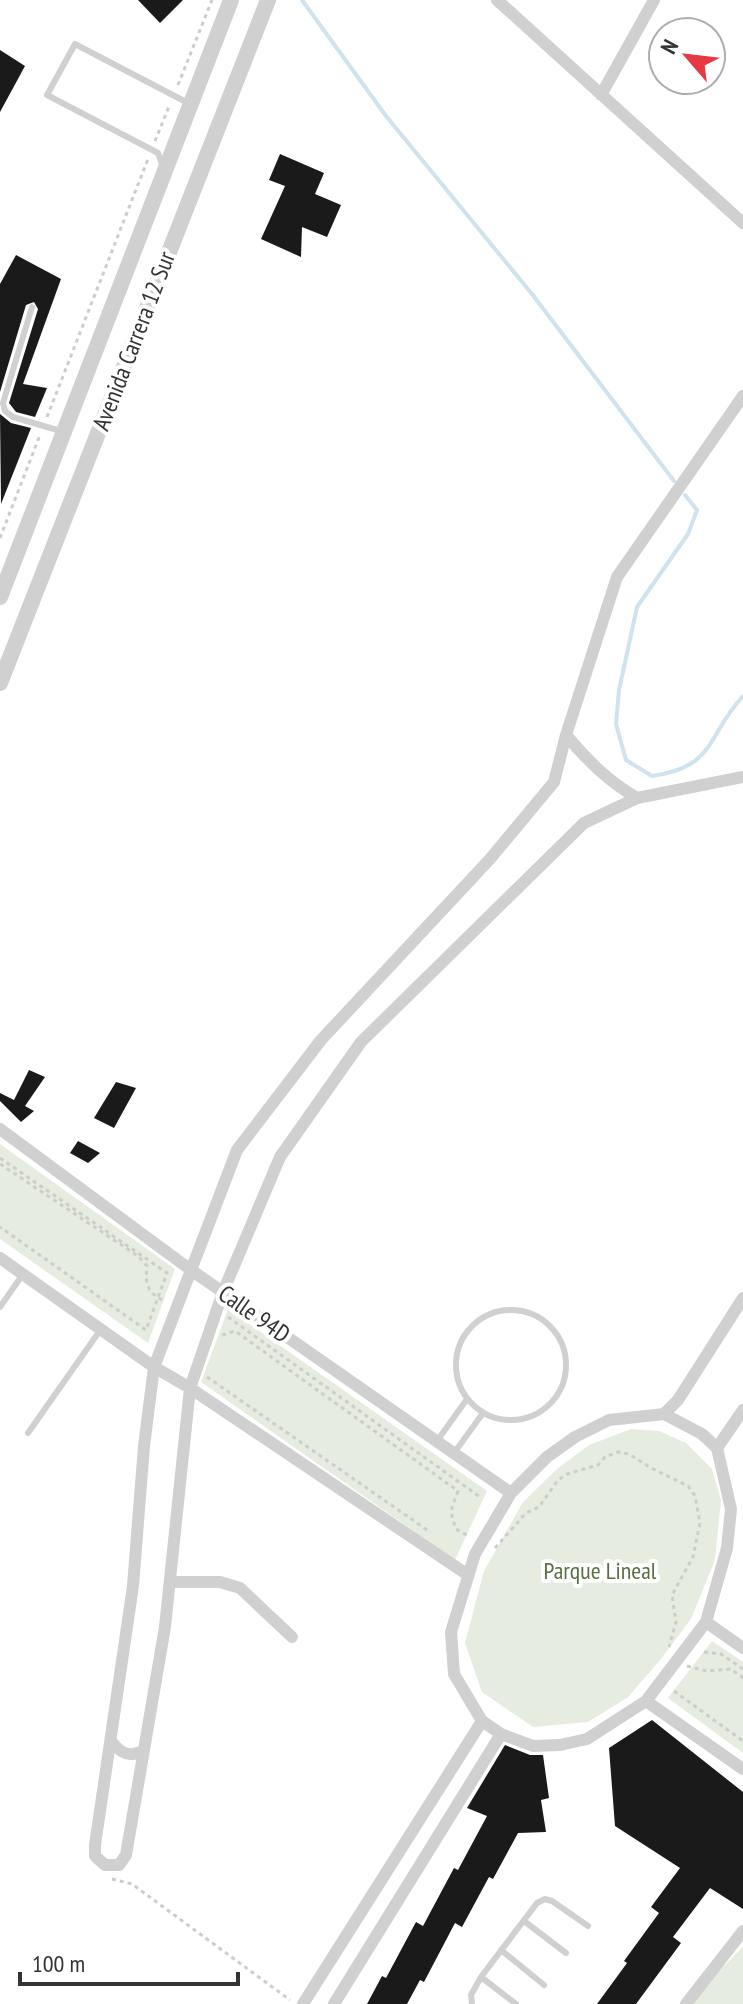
<svg xmlns="http://www.w3.org/2000/svg" width="743" height="2004" viewBox="0 0 743 2004" font-family="'PT Sans Narrow',sans-serif">
  <style>
    .green { fill: #e6ecdf }
    .lines { fill: none; stroke-linecap: round; stroke-linejoin: round }
    .stream { stroke: #cfe2ee; stroke-width: 4 }
    .building { fill: #1a1a1a }
    .path { stroke: #cdcdcd; stroke-width: 3; stroke-dasharray: 4 4; stroke-linecap: butt }
    .service { stroke: #d0d0d0; stroke-width: 6 }
    .minor { stroke: #d0d0d0; stroke-width: 12 }
    .tertiary { stroke: #d0d0d0; stroke-width: 16 }
    .labels { text-anchor: middle; stroke-width: 8; stroke-linejoin: round; paint-order: stroke }
    .street-label { font-size: 24px; fill: #333; stroke: #fff }
    .park-label { font-size: 24px; fill: #56703f; stroke: #fff }
  </style>
  <rect width="100%" height="100%" fill="#fff"/>
  <path class="green" d="M0,1144L175,1269L148,1343L0,1239Z
    M228,1309L487,1491L455,1560L201,1382Z
    M631,1429L659,1431L686,1443L712,1469L721,1500L715,1560L691,1619L660,1660L628,1697L588,1722L533,1727L482,1692L465,1643L484,1571L523,1502L557,1469L589,1445Z
    M712,1641L743,1662V1753L668,1698Z
    M743,1947V2004H685Z"/>
  <g class="lines">
    <path class="stream" d="M302,0L386,116L532,294L674,481
      M685,495L697,510L688,534L637,607L619,690L616,724L626,760L652,776C716,767 706,736 743,696"/>
  </g>
  <path class="building" d="M138,0H183L160,23Z
    M0,50L25,66L0,112Z
    M280,154L324,173L315,194L341,205L327,237L302,227L301,257L261,239L285,186L269,180Z
    M16,255L61,279L23,384L47,388L35,417L16,412L9,403L38,309L34,302L26,305L0,392V284Z
    M0,414L11,423L31,428L1,504Z
    M29,1070L45,1077L25,1106L34,1111L21,1122L0,1101V1093L14,1100Z
    M116,1082L136,1088L114,1128L94,1118Z
    M78,1141L100,1153L88,1163L70,1153Z
    M652,1720L743,1792V1909L710,1888L673,1937L681,1943L636,2004H597L627,1963L624,1961L659,1913L651,1907L680,1868L615,1826L609,1748Z
    M505,1745L530,1755H543L549,1798L541,1800L546,1832L518,1833L493,1879L489,1877L462,1927L455,1923L424,1982L420,1980L407,2004H367L382,1976L386,1978L416,1922L423,1926L454,1868L458,1870L487,1816L467,1808Z"/>
  <g class="lines">
    <path class="path" d="M178,85L212,0
      M155,141L170,104
      M47,417L148,159
      M0,538L40,435
      M0,1158L167,1273L146,1330L0,1227
      M0,1164L138,1256L147,1266C145,1285 147,1292 164,1301
      M228,1317L480,1497
      M222,1335L235,1331L458,1491L452,1507V1517L456,1529L470,1537
      M207,1377L430,1532
      M495,1548L526,1513L539,1507L558,1480L567,1474L598,1465L605,1457L618,1452L629,1454L651,1468L688,1486L695,1496L700,1523L693,1557L672,1595L676,1622L669,1647
      M704,1652L721,1654L743,1669
      M687,1666L707,1671L731,1669L743,1678
      M674,1691L743,1741
      M112,1879L132,1884L290,2000"/>
    <path class="service" d="M163,167L158,153L47,95L75,44L188,103
      M32,307L3,403L5,411L13,417L64,432
      M0,1307L23,1274
      M456 1365a55 55 0 1 1 110 0a55 55 0 1 1-110 0Z
      M28,1433L101,1329
      M437,1441L467,1399
      M454,1453L483,1413
      M524,1921L566,1953
      M501,1950L544,1985
      M481,1977L516,2004
      M472,2004L471,1995L481,1977L537,1903L545,1899L552,1901L588,1926"/>
    <path class="minor" d="M497,0L743,223
      M601,95L654,0
      M743,396L617,577L566,735L554,782L490,859L321,1040L237,1150L154,1367L144,1446L133,1586L95,1845V1856L105,1865H119L126,1855L165,1627L190,1388L223,1292L280,1157L361,1042L584,823L637,798L743,777
      M566,735C588,761 608,781 637,798
      M0,1129L191,1270L511,1493
      M0,1258L154,1367L190,1388L468,1575
      M664,1414L702,1434L717,1448L731,1509L727,1548L706,1622L646,1701L587,1739L560,1745L533,1746L501,1734L482,1721L454,1674L451,1632L475,1554L511,1493L547,1457L575,1437L609,1420Z
      M664,1414L678,1400L743,1298
      M717,1448L743,1410
      M170,1582H220L240,1588L292,1637
      M706,1622L743,1648
      M646,1701L743,1769
      M112,1742C121,1754 131,1758 144,1750
      M303,2004L482,1721
      M334,2004L501,1734
      M686,2004L743,1931"/>
    <path class="tertiary" d="M0,597L231,0
      M0,683L268,0"/>
  </g>
  <g class="labels">
    <g class="street-label">
      <text transform="translate(134 341) rotate(-69)" y="8">Avenida Carrera 12 Sur</text>
      <text transform="translate(254 1314) rotate(35)" y="8">Calle 94D</text>
    </g>
    <g class="park-label">
      <text x="600" y="1579">Parque Lineal</text>
    </g>
  </g>
  <g transform="translate(687 56) rotate(298)"><circle r="38" fill="#ffffff" stroke="#adadad" stroke-width="2"/>
  <path d="M0-6L14 30L0 20L-14 30Z" fill="#e63946"/>
  <text y="-12" font-size="22" font-weight="bold" text-anchor="middle" fill="#333333">N</text>
  </g>
  <path d="M20 1972v12h218v-12" fill="none" stroke="#333333" stroke-width="4"/>
  <text x="32" y="1972" font-size="24" fill="#333333" stroke="#ffffff" stroke-width="6" paint-order="stroke">100 m</text>
</svg>
